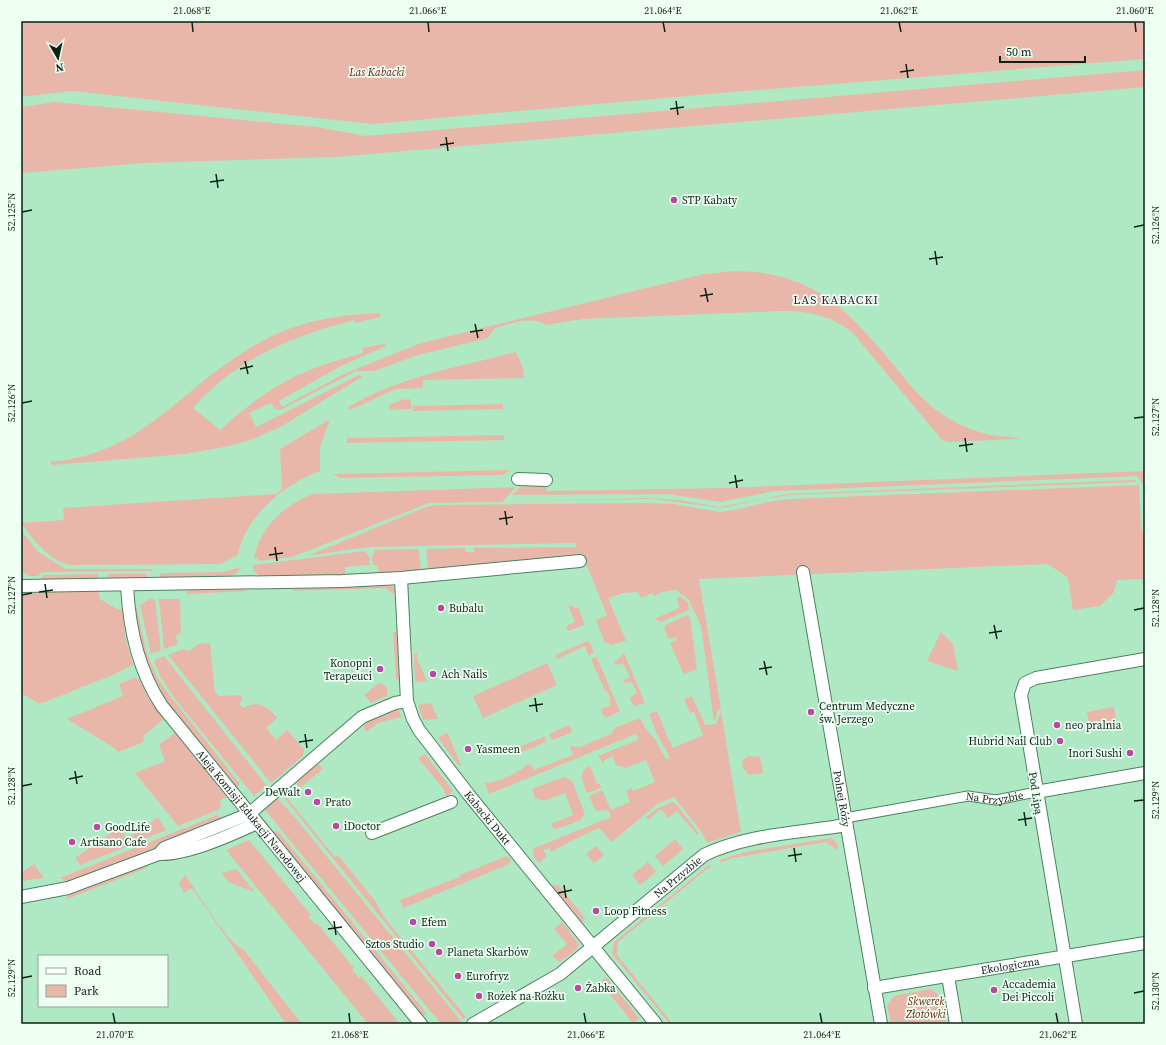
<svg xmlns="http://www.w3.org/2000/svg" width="1166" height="1045" viewBox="0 0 1166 1045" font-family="'Source Serif 4',serif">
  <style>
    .green { fill: #e9b7aa }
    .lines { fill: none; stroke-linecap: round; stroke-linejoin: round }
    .pedestrian-casing { stroke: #4b8260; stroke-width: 11 }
    .minor-casing { stroke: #4b8260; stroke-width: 14 }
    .pedestrian { stroke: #fff; stroke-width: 9 }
    .minor { stroke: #fff; stroke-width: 12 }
    .ticks { fill: none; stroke: #0b2214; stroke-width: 1.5 }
    .poi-dot { fill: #b948a3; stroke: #eefff3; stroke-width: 1.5 }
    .labels { text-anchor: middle; stroke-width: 3.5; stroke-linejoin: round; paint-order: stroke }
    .park-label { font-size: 11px; font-style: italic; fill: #691c04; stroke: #eefff3 }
    .poi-label { font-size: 11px; fill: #0b2214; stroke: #eefff3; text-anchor: start }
    .street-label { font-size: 11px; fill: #0b2214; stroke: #eefff3 }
    .neighbourhood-label { font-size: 12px; letter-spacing: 1px; fill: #450f3b; stroke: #eefff3 }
    .neatline { fill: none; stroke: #0b2214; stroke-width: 1.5 }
    .ticks-label { font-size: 10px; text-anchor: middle; fill: #0b2214 }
  </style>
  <rect width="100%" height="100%" fill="#afe9c3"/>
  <path class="green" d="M21,21H1145V59L733,92L373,124L72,91L21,97Z
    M1145,70V87L336,157L145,163L21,173V107L55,102L317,127L365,136Z
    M735,271C813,272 846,308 893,364C906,380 919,397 936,410C953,422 971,431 991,435C1000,437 1014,436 1020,439L948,442L942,440L852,332C831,316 809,311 783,311L583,319L546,325C533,315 509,324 495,328L488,338L415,356L374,371H356L280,410L275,409L271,403L249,413L256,427L359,375L362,377L282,426L253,439L230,446L185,454L52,465L50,462C140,454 173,397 242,353C286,324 328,315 380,313V317L355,323L354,320C291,337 237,358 193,408L220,430C269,386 298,370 363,353L362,348L385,344L386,346L339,367L279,401L282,407L344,374L421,343L704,274Z
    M516,352L523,368L524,378L423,380V388L396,389L350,410L347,408C398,377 459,367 516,352Z
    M410,399L412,409L389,410V405L401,400Z
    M503,404V409L413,411V406Z
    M330,419L320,447V471C285,483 244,518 238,555L221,564L70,565C48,560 34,540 21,523L64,520L63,508L277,494L282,489L280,449Z
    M504,435V440L347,443V438Z
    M511,470L502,475L340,478L333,474Z
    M1145,471V501L1143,484L1137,476L774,491L721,502L667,494L512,495L520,487L546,486L547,491L724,488Z
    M1134,480L1137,482L790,495L762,499L723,508L653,499L507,501L647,498L679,500L720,507L787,494Z
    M1139,485L1141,528L1145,537V579L1117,580L1114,592L1100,606L1073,610L1068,578L1048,564L699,579L721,709L718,710L714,722L701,626L689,600L676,590L663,592L654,596L652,593L641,598L638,592L623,593L608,598L626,641L611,645L604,641L596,620L607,615L582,554L428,569L426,551L428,549L465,548V552H474V548L577,547L575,543L368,547L307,556L426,507L435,505L647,503L673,504L720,512L734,510L768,502L789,499Z
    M516,487L502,502L429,503L292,557L258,561L257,558H254C260,527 284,505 313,494Z
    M21,530L38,552L66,569H152L153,571L42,572L38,576H29L21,571Z
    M417,549L419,551L421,570L382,573L378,571V565H373L372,557L375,550Z
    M365,551L370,558V565L345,567V575L260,577L254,571L253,565Z
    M240,567L238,572L230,577L159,578L161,573L224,572Z
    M98,574L99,579L39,580L44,575Z
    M108,574H147V579H106Z
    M388,585L394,587L397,593H391L386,588L293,591V589Z
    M187,590H246L247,591L187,594Z
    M99,591L100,599L117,609H122L126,640L133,665L115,674L40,704L21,693V592Z
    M677,597H680L688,602L689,610L661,622L654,619L679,608Z
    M150,599H155L161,650L151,654L140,605Z
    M159,599H180L181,632L176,636L178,644L164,649Z
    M568,605L579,609L584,623V625L568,631L566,626L575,622Z
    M134,608H137L146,650L156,675L164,688L240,784L238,787L236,788C201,745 161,705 142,653C137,639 136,622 134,608Z
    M687,615L690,617L697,669L685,674L683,673L670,643L677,640L676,637L669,639L664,628L666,625Z
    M393,632H399L401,679H396Z
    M941,632L953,644L958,671L927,661Z
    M587,641L590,643L594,652L589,656L585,646L557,659L556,655Z
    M210,643L215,692L219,696L240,695L243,699L239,703L243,708C257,700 268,706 277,718L266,728L276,740L287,730L304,749L303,756L271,783L168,655L183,649L190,651L198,644Z
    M624,653L645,703L634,706L630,699L631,697L637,693L632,682L623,683L624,680L630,677L623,663L617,665L614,663Z
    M414,654H417V659L427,681L415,682Z
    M164,656L267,786L254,796L175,699L160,676L154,660Z
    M595,657L597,658L620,711L607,718L603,715L601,709L611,705L609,701L611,700L607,691H605L591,659Z
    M547,663L557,685L483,718L473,696Z
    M134,678L139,679L148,697L164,719L143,736L144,742L118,752L114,748L67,719L123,696L119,684Z
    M381,683L387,687V696L371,703L364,695L377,684Z
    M692,696L705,725L716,724L721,711L741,832L707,843L701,831L674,797L657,804L612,842L599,828C582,835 567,843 551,852L550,848L543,850L547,856L539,863L533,856L534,852L532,849L611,817L608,810L600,811L595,810L589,796L602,790L611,810L630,802L626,791L631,788L633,791L655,782L646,760L625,768L616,765L613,756L605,760L603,763L598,756L638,740L636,734L489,794L485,783C495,784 522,771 528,764L531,765L534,770L573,755L570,748L572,746L580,747L611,734L615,728L640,718L647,731L655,739L666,759L670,758L656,732L649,714L656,711L658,713L669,741H670L673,748L703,735L694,712L690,713L684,699Z
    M431,703L438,719L423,720L418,705Z
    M1114,707L1116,720L1089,725L1087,712Z
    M397,708L402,717L378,723L367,732L364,728L365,723Z
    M569,725L572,730L571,733L552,740L549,734Z
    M175,733L227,797L219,801L221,804L220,809L178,826L135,773L165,761L160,748V744Z
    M446,733L448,734L461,765L459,766L438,738Z
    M545,736L546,742L517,754L513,750Z
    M425,754L453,791L447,796L444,792L445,791L418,758Z
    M751,755V757L760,756L763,773L748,775L747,772L743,768L742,760Z
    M315,765H320L323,769L298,789L297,781Z
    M590,766L597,784H600L601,788L587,793C583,783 577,772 590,766Z
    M564,777L572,781L585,814L579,821L556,829L553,828L551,824L573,815L565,793L544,801L535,798L532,789Z
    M283,793L335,857L338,855L376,902L384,917L466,1017L463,1019L281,794Z
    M277,798L292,814L461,1021L457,1024H441L265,810Z
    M673,802L675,803L699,833L697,835L677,811L668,818L661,809L648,820L646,817L658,808Z
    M217,815L221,818L134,857L68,882L60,878Z
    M158,817L166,830L134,843L130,837Z
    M119,827L131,845L80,865L75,858Z
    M276,831H278L424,1010L426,1014L423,1016L273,833Z
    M831,838L837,843L838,851L826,842L733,858L721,863L720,860L745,852Z
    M675,839L683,849L663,866L655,856Z
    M249,840L311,915L308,917L315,924L317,923L354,968L352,970L359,978L361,976L400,1024H368L226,850Z
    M596,846L604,855L594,863L586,854Z
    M507,856L511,860L507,865L403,908L400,900L460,877V875Z
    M648,862L656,872L640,885L632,875Z
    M34,864L44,878L21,881V873Z
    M710,864L711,867L707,869L618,942L617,955L673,1024H670L612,954L614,942Z
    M145,866L149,867L65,900L69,895Z
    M236,869L254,891V892L229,882L221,873Z
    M185,875C196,890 228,944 243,949L302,1024H286L192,888L184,893L179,883Z
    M554,885H558L585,918L582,923L551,887Z
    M562,922L579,944L577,949L560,962L552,956L567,944L554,929Z
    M605,978H607L639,1018L633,1023L601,983Z
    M931,989L941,997L946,1024H891L887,1006L894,996Z"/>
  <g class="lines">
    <defs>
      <g id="pedestrian">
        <path id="s1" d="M845,818L968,796L996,800L1036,792"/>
      </g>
      <g id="minor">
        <path d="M518,479L546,480"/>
        <path id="s2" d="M803,572L881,1024"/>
        <path id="s3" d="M401,578L407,701L413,719L419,730L469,795L656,1024"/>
        <path id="s4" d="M127,585C129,629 138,670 162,706L421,1024"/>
        <path d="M21,586L343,581L401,578L580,561"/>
        <path d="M1036,792L1145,773"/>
        <path d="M372,833L451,802"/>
        <path d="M159,854L164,848L249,814L362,717L395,703L407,701"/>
        <path d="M21,897L68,888L159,854C187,855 231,835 257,823"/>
        <path d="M948,976L956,1024"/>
        <path id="s5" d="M874,988L1145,943"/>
        <path id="s6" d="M473,1024L560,974L704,855C747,834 799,833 846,825"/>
        <path d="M1076,1024L1021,695L1025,683L1036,678L1145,659"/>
      </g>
    </defs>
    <use href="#pedestrian" class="pedestrian-casing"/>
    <use href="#minor" class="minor-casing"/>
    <use href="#pedestrian" class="pedestrian"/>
    <use href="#minor" class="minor"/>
  </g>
  <path class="ticks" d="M192,22L193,32M428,22L429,32M663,22L665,32M899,22L901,32M1135,22L1136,32M906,64L908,78M900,72L914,70M676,101L678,115M670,109L684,107M446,137L448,151M440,145L454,143M216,174L218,188M210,182L224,180M22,212L32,210M1134,227L1144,225M935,251L937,265M929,259L943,257M705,288L708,302M700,296L713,294M475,324L478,338M470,332L483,330M245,361L248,374M240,369L253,366M22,403L32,401M1134,418L1144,417M965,438L967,452M959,446L973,444M735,475L737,488M729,483L743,480M505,511L507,525M499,519L513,517M275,547L277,561M269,555L283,553M45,584L47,598M39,592L53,590M22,595L32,593M1134,610L1144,608M994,625L997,639M989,633L1002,631M764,661L767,675M759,669L772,667M535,698L537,712M529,706L543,704M305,734L307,748M299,742L313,740M75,771L77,784M69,779L83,776M22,786L32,784M1134,801L1144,800M1024,812L1026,826M1018,820L1032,818M794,848L796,862M788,856L802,854M564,885L566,898M558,893L572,890M334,921L336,935M328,929L342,927M22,978L32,976M1134,993L1144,991M113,1013L115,1023M349,1013L350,1023M584,1013L586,1023M820,1013L822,1023M1056,1013L1058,1023"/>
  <g class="poi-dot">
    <circle cx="674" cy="200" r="4"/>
    <circle cx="441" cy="608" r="4"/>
    <circle cx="380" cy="669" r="4"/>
    <circle cx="433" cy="674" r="4"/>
    <circle cx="811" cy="712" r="4"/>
    <circle cx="1057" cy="725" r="4"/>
    <circle cx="1060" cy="741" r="4"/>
    <circle cx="468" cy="749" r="4"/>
    <circle cx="1130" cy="753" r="4"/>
    <circle cx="308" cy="792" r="4"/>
    <circle cx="317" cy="802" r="4"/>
    <circle cx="336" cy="826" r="4"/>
    <circle cx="97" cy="827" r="4"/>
    <circle cx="72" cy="842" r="4"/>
    <circle cx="596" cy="911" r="4"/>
    <circle cx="413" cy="922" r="4"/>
    <circle cx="432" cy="944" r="4"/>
    <circle cx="439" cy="952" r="4"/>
    <circle cx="458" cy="976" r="4"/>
    <circle cx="578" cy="988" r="4"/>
    <circle cx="994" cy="990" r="4"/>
    <circle cx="479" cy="996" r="4"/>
  </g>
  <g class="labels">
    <g class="park-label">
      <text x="377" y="76">Las Kabacki</text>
      <text x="926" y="1005">Skwerek<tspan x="926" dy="13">Złotówki</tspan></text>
    </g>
    <g class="poi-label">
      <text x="682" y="204">STP Kabaty</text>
      <text x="449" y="612">Bubalu</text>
      <text x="372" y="667" text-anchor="end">Konopni<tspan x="372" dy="13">Terapeuci</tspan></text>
      <text x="441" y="678">Ach Nails</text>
      <text x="819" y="710">Centrum Medyczne<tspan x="819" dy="13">św. Jerzego</tspan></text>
      <text x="1065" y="729">neo pralnia</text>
      <text x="1052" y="745" text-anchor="end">Hubrid Nail Club</text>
      <text x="476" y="753">Yasmeen</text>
      <text x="1122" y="757" text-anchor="end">Inori Sushi</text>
      <text x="300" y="796" text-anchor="end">DeWalt</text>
      <text x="325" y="806">Prato</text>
      <text x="344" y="830">iDoctor</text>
      <text x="105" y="831">GoodLife</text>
      <text x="80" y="846">Artisano Cafe</text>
      <text x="604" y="915">Loop Fitness</text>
      <text x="421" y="926">Efem</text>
      <text x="424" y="948" text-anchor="end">Sztos Studio</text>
      <text x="447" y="956">Planeta Skarbów</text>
      <text x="466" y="980">Eurofryz</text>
      <text x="1002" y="988">Accademia<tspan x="1002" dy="13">Dei Piccoli</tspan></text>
      <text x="586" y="992">Żabka</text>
      <text x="487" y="1000">Rożek na Rożku</text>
    </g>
    <g class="street-label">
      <text transform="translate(1036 793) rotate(81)" y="4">Pod Lipą</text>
      <text dy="4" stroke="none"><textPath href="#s1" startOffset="152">Na Przyzbie</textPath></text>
      <text dy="4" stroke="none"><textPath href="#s2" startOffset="230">Polnej Róży</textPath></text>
      <text dy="4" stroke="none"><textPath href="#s4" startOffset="269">Aleja Komisji Edukacji Narodowej</textPath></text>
      <text dy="4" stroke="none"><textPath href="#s3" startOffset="266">Kabacki Dukt</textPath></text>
      <text dy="4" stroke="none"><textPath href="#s6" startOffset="253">Na Przyzbie</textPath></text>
      <text dy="4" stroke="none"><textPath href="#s5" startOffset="138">Ekologiczna</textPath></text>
    </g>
    <g class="neighbourhood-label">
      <text x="836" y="304">LAS KABACKI</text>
    </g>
  </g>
  <rect width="1166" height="1045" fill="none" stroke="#eefff3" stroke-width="44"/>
  <rect x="38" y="955" width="130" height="52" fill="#eefff3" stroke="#93a79a"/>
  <rect x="46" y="968" width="20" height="6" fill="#ffffff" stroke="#93a79a"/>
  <text x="74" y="975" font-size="12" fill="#0b2214">Road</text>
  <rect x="46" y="985" width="20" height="12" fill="#e9b7aa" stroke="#93a79a"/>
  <text x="74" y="995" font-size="12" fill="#0b2214">Park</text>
  <g transform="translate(58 58) rotate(171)" stroke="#eefff3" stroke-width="3" paint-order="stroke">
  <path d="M0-3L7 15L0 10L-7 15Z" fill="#0b2214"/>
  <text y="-6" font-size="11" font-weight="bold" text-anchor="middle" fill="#0b2214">N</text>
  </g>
  <path d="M1000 56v6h85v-6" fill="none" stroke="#0b2214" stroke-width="2"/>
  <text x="1006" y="56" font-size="12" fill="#0b2214" stroke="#eefff3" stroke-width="3" paint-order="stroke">50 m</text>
  <rect x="22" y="22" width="1122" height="1001" class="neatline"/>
  <g class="ticks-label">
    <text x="192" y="14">21.068°E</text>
    <text x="428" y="14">21.066°E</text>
    <text x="663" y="14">21.064°E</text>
    <text x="899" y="14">21.062°E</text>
    <text x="1135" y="14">21.060°E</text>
    <text transform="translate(11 212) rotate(-90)" y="4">52.125°N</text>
    <text transform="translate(1155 225) rotate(-90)" y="4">52.126°N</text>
    <text transform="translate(11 403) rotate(-90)" y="4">52.126°N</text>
    <text transform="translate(1155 417) rotate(-90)" y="4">52.127°N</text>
    <text transform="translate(11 595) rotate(-90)" y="4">52.127°N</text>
    <text transform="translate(1155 608) rotate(-90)" y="4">52.128°N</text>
    <text transform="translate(11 786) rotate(-90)" y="4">52.128°N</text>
    <text transform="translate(1155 800) rotate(-90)" y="4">52.129°N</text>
    <text transform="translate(11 978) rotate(-90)" y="4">52.129°N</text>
    <text transform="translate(1155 991) rotate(-90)" y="4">52.130°N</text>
    <text x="115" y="1038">21.070°E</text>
    <text x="350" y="1038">21.068°E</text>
    <text x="586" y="1038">21.066°E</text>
    <text x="822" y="1038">21.064°E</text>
    <text x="1058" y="1038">21.062°E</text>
  </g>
</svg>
